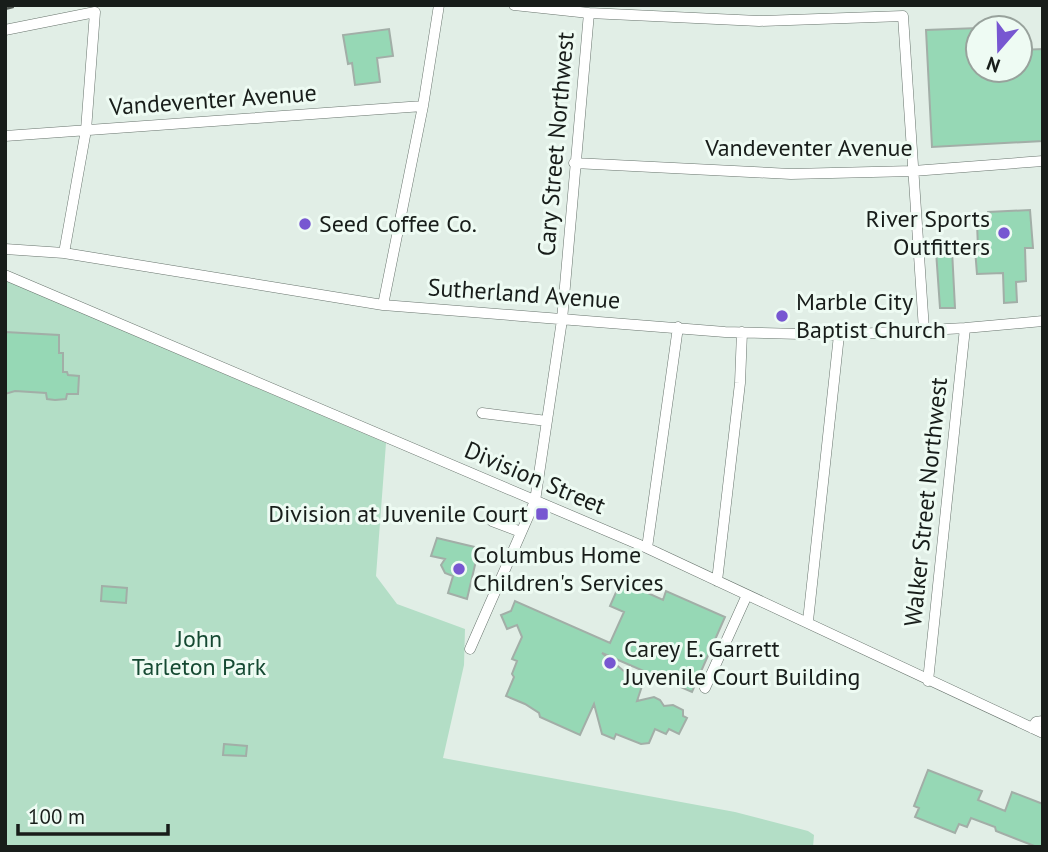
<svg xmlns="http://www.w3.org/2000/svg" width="1048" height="852" viewBox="0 0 1048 852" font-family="'PT Sans',sans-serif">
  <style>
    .green { fill: #b3dec6 }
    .building { fill: #96d8b5; stroke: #a2aea7; stroke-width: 2 }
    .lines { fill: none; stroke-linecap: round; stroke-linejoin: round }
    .minor-casing { stroke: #68746d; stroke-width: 11 }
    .minor { stroke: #fff; stroke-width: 10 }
    .rail { stroke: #545b56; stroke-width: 2.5; stroke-dasharray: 9 9; stroke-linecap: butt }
    .poi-dot { fill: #7757d1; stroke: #eefbf3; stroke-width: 2.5 }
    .labels { text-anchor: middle; stroke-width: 6; stroke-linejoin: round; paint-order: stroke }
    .street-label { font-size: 24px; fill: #181d1a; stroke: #eefbf3 }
    .poi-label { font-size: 24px; fill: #181d1a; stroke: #eefbf3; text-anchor: start }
    .park-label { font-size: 24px; fill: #154932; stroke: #eefbf3 }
  </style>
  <rect width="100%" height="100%" fill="#e1eee6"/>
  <path class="green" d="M5,280L386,443L376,576L397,604L465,629L464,665L443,758L735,812L808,831L814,835L813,847H5Z"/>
  <path class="building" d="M978,28V70H1020V50L1043,49V141L932,147L926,30Z
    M389,29L393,56L377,58L380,82L355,85L352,63L348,64L343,35Z
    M1030,210L1033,248H1025L1026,281L1016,282L1017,302L1004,303L1003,273L977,274L975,249H978L977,222L985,221L988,212Z
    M952,250L955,308H940L936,251Z
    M5,332L59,335V353H63V372H67L68,375L79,376L78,394H67L66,399L55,400L47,399L46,393L15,391L5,394Z
    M437,538L479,548L467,599L448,593L453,576L445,573L441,565L445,559L431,556Z
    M621,581L663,600L666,591L725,617L692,692L602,653L642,686L637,701L654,697L660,700L664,706L673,705L683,710V716L687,718L679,734L669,729L666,734L655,729L649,743L641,744L616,734L614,739L602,734L594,704L580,735L540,717L539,713L525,704L506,696L514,677L512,674L517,661L512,659L522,637L517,625L507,629L501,615L511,611L515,601L610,643L624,612L610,606Z
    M102,586L127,588L126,603L101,601Z
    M224,744L247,746L246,756L223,755Z
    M928,770L982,791L978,800L1005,811L1012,792L1043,804V847H1037L996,831L995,827L971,818L967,827L959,824L955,833L915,817L919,808L914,806Z"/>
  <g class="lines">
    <defs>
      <path id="minor" d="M514,5L589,13L759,21L903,16L924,330
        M5,30L95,12L86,130L64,253
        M5,136L423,106
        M574,163L791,174L913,171L1043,161
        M5,249L64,253L383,305L725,332L839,335L965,328L1043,321
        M5,275L647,548L1043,733
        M383,305L423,106L439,5
        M482,413L547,421
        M492,521L521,532
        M647,548L678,327
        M717,581L740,383L742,332
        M808,621L839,335
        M470,649L535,501L562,320L589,13
        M928,681L965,328
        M705,688L747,595
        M1032,728L1036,722L1043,721"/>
    </defs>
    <use href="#minor" class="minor-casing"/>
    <use href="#minor" class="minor"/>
    <path class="rail" d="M5,9L21,5"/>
  </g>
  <g class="poi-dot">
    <circle cx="305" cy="224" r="7"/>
    <circle cx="1004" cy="233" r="7"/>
    <circle cx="782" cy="316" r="7"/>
    <rect x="535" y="507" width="14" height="14" rx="3.5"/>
    <circle cx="459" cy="569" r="7"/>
    <circle cx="610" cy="663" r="7"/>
  </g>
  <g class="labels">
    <g class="street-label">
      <text transform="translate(213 100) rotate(-4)" y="8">Vandeventer Avenue</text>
      <text transform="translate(556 144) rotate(-85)" y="8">Cary Street Northwest</text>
      <text x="809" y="156">Vandeventer Avenue</text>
      <text transform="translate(524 294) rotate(4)" y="8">Sutherland Avenue</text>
      <text transform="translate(535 478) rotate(23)" y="8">Division Street</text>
      <text transform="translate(926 502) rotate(-84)" y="8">Walker Street Northwest</text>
    </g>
    <g class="poi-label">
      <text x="990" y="227" text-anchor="end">River Sports<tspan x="990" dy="28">Outfitters</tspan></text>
      <text x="319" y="232">Seed Coffee Co.</text>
      <text x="796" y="310">Marble City<tspan x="796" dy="28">Baptist Church</tspan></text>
      <text x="528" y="522" text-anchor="end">Division at Juvenile Court</text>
      <text x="473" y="563">Columbus Home<tspan x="473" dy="28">Children's Services</tspan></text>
      <text x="624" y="657">Carey E. Garrett<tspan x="624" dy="28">Juvenile Court Building</tspan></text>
    </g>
    <g class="park-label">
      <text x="199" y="647">John<tspan x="199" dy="28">Tarleton Park</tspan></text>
    </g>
  </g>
  <rect width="1048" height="852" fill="none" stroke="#181d1a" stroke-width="14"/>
  <g transform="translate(999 49) rotate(200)"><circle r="33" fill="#eefbf3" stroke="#98a29c" stroke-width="2"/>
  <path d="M0-5L12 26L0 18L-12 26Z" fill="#7757d1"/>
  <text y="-10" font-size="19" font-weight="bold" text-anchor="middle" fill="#181d1a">N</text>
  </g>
  <path d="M18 824v10h150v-10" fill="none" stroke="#181d1a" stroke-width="3.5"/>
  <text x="28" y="824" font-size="21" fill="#181d1a" stroke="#eefbf3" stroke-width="5" paint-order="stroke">100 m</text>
</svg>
